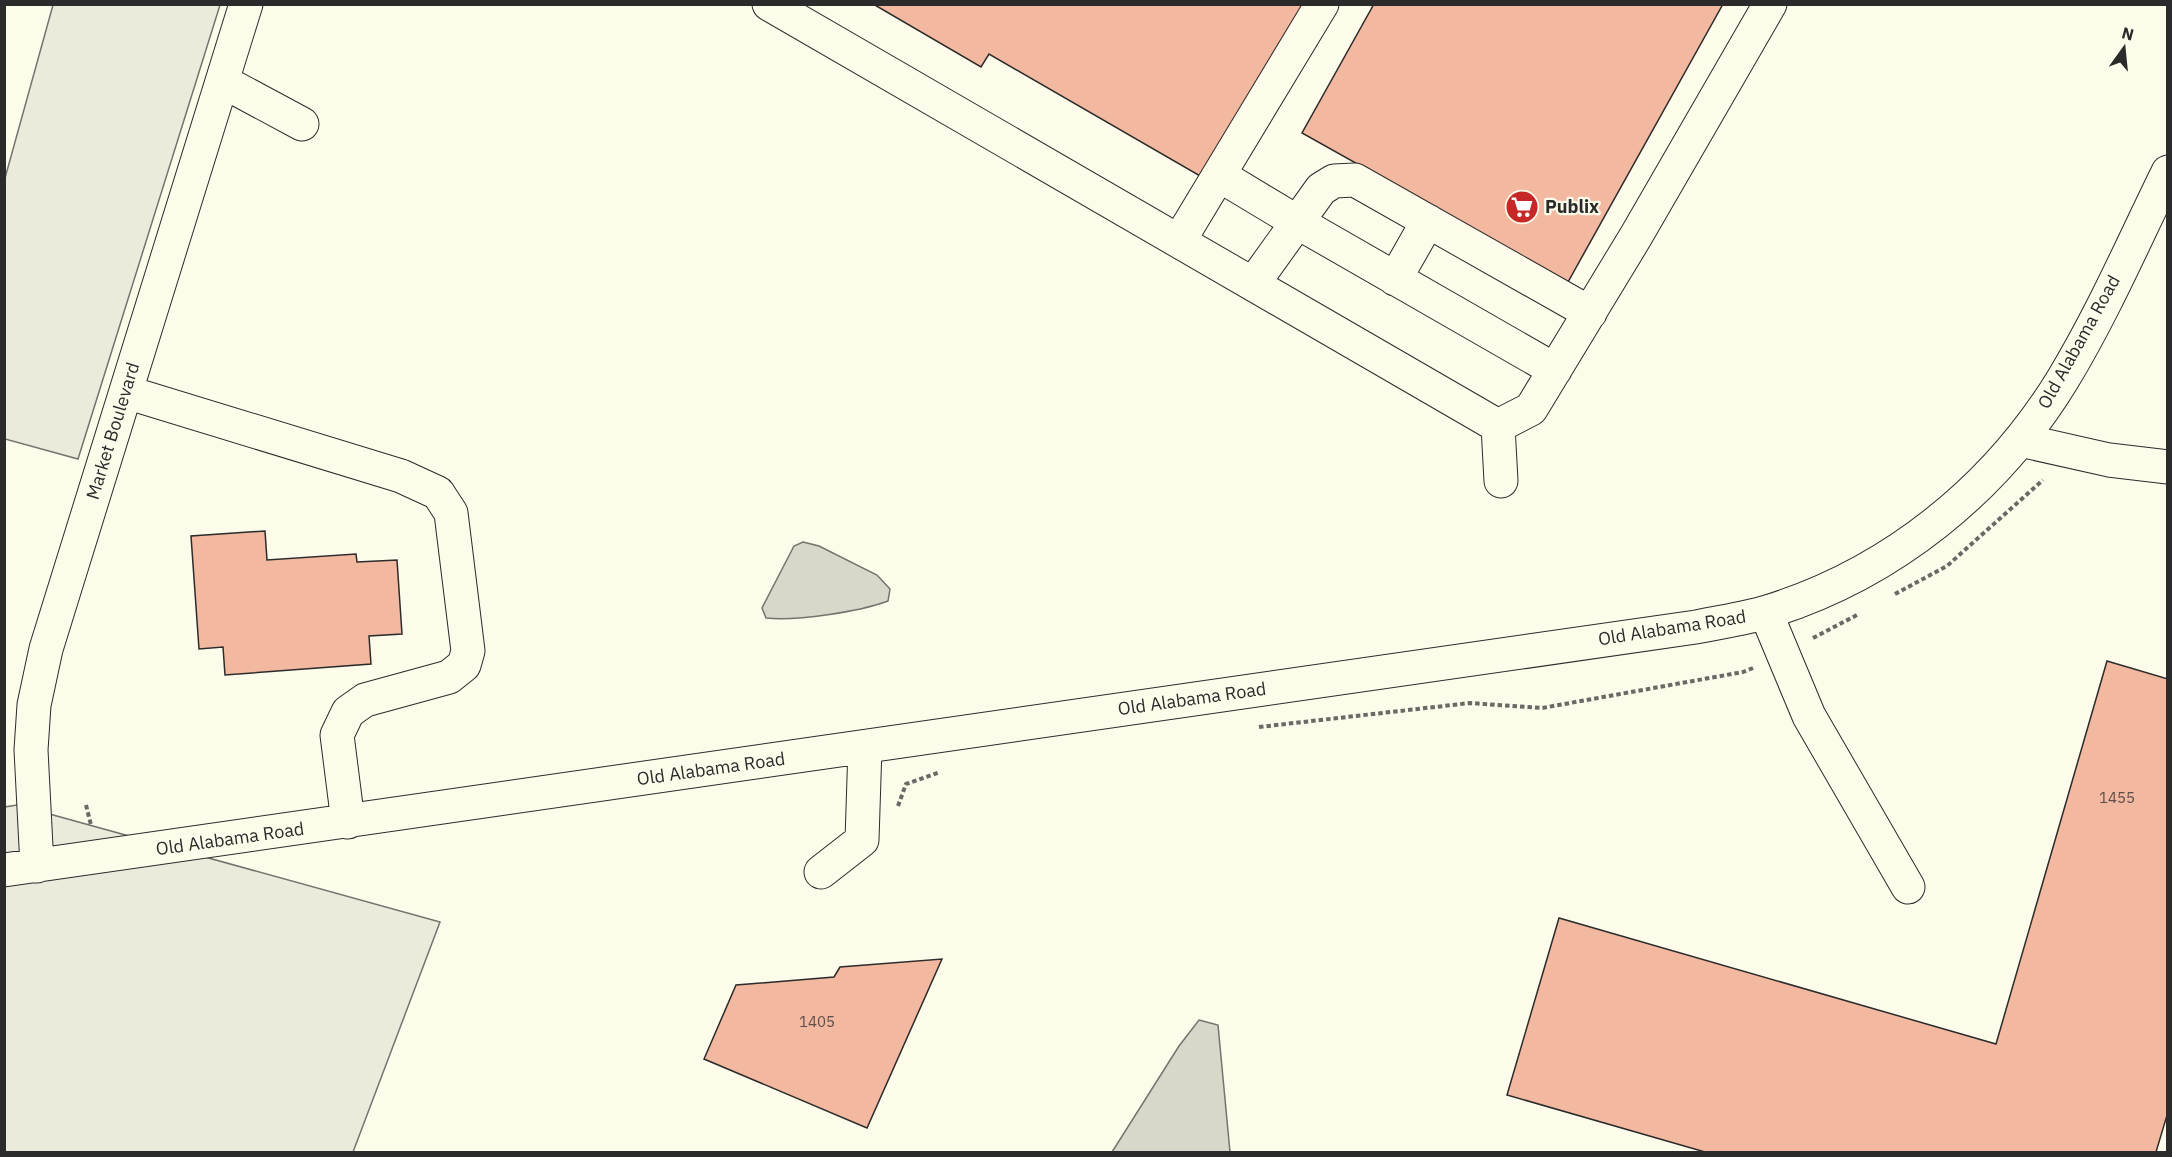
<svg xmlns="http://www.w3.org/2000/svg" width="2172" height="1157" viewBox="0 0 2172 1157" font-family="'IBM Plex Sans',sans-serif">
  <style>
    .green { fill: #ecebdb; stroke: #74746e; stroke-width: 1.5 }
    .water { fill: #d8d7c9; stroke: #74746e; stroke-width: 1.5 }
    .building { fill: #f2b8a0; stroke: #2b2b2b; stroke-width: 1.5 }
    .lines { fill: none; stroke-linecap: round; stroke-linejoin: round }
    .minor-casing { stroke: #2b2b2b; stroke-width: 35 }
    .path { stroke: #6a6964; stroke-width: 4; stroke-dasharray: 4.5 3; stroke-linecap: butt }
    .minor { stroke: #fdfbea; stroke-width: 33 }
    .labels { text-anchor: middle; stroke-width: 4.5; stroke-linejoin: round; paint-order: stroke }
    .number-label { font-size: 15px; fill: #5d4e48 }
    .poi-label { font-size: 18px; font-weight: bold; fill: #2b2b2b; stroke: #fdfbea; text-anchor: start }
    .street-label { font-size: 18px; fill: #2b2b2b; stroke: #fdfbea }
  </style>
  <rect width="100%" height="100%" fill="#fdfbea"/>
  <path class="green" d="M53,5H220L78,459L5,439V178Z
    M17,805L440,922L353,1152H5V807Z"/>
  <path class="water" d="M803,542L819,546L877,575L890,589L888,601C858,612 798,621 766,618L762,608L794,546Z
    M1199,1020L1218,1025L1230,1152H1112L1179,1046Z"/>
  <path class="building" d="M873,4H1309L1207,180L989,54L981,67Z
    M1374,4H1723L1568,282L1302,133Z
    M265,531L267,560L356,554L357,562L397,560L402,634L369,636L371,664L225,675L223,647L199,649L191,536Z
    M2107,661L2168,679V1112L2156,1152H1705L1507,1095L1559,918L1996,1044Z
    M942,959L867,1128L704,1059L736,985L834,977L840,967Z"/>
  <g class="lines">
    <defs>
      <path id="minor" d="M769,4L1498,426
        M222,81L302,124
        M1219,175L1297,222L1555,370
        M1179,241L1322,4
        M1395,279L1428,221
        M1253,284L1321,189L1334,181L1355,180L1590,313
        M126,392L401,476L438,493L451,513L468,651L464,665L449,677L365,700L348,712L337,735L348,822
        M1498,426L1531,409L1636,236L1770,4
        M1498,426L1501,481
        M2020,440L2109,460L2168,467
        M1766,613L1809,716L1908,887
        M37,866L31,750L34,705L46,649L246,4
        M4,870L1696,627C1719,622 1744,619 1767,612C1891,574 1996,489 2063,379C2103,313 2134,241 2168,172
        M821,872L862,840L865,747"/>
    </defs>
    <use href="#minor" class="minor-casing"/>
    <path class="path" d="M1895,594L1947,566L2043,480
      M1813,638L1857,615
      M1259,727L1470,703L1542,708L1743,672L1753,668
      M86,805L91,825
      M898,806L906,784L940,772"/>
    <use href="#minor" class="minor"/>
  </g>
  <defs>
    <symbol id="supermarket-disc" viewBox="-11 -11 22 22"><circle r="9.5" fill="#c62828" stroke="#fdfbea"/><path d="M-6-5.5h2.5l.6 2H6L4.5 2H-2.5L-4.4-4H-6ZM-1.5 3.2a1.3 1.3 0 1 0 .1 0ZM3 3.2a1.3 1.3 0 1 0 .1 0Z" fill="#fff"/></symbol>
  </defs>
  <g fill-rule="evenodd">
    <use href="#supermarket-disc" x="1503" y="188" width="38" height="38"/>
  </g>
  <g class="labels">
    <g class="number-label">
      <text x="2117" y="803">1455</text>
      <text x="817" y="1027">1405</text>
    </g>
    <g class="poi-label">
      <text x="1545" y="213">Publix</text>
    </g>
    <g class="street-label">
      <text transform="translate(2079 342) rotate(-61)" y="6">Old Alabama Road</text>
      <text transform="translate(113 431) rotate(-73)" y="6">Market Boulevard</text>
      <text transform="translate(1672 628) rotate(-9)" y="6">Old Alabama Road</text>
      <text transform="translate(1192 699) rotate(-8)" y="6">Old Alabama Road</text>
      <text transform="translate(711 769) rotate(-8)" y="6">Old Alabama Road</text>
      <text transform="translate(230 839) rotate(-8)" y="6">Old Alabama Road</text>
    </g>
  </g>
  <rect width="2172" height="1157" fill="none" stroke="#2b2b2b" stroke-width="12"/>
  <g transform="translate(2124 48) rotate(15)" stroke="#fdfbea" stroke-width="4.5" paint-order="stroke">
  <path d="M0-4.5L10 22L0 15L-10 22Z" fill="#2b2b2b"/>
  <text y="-9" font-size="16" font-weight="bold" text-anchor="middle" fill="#2b2b2b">N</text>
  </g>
</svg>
